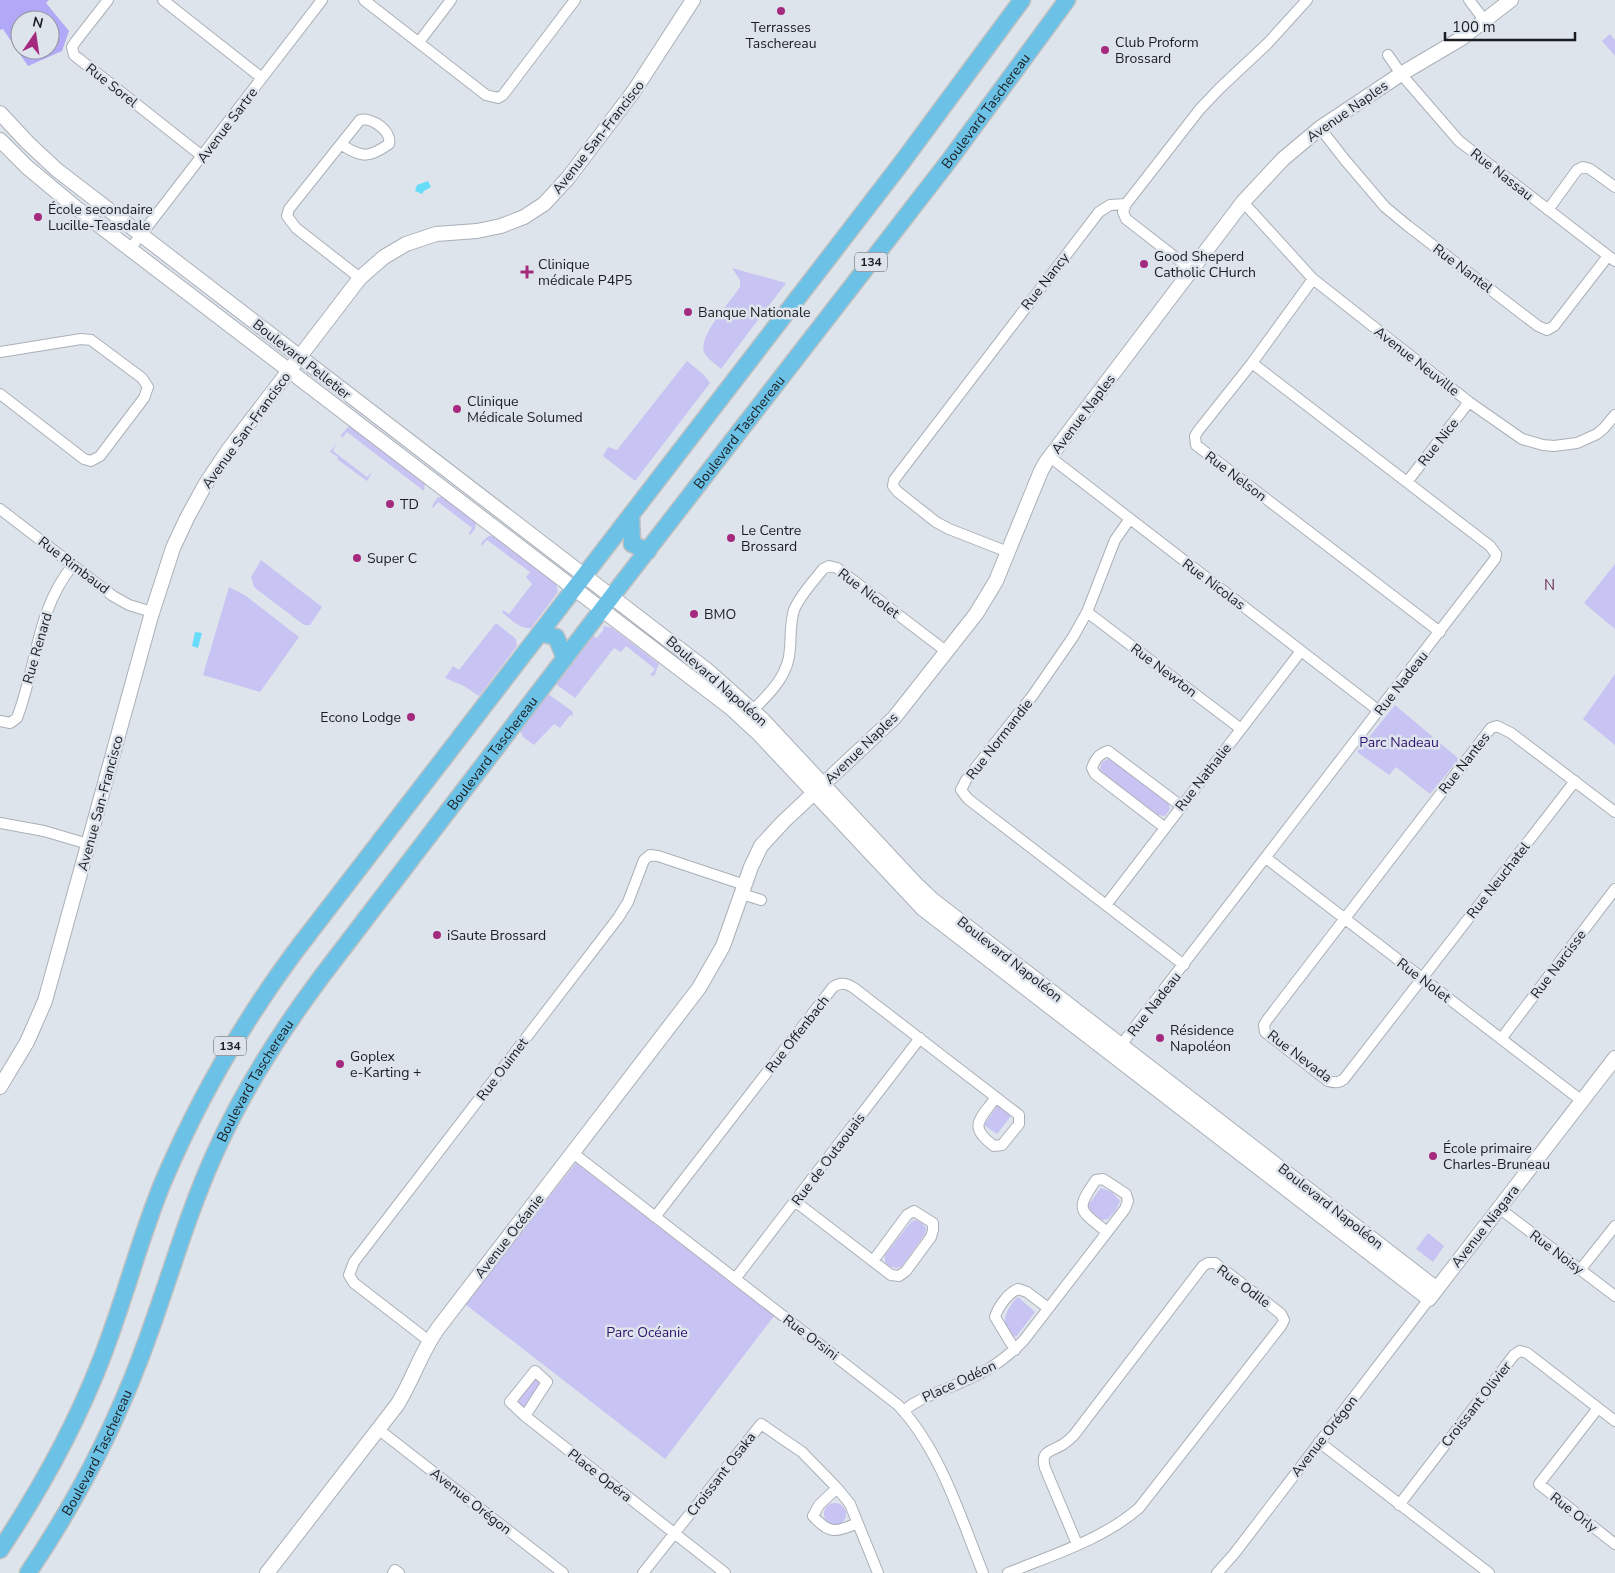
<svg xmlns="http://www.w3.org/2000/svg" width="1615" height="1573" viewBox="0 0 1615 1573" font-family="'Nunito Sans',sans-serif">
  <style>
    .green { fill: #c7c3f3 }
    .forest { fill: #b1a8f7; fill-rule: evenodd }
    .water { fill: #66dcf9 }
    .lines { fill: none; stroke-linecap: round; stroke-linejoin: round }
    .street-casing { stroke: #aab0b8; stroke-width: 12 }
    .secondary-casing { stroke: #aab0b8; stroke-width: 16 }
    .primary-casing { stroke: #bfc0c1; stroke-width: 19 }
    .street { stroke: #fff; stroke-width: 10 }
    .secondary { stroke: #fff; stroke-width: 14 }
    .primary { stroke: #6bc2e6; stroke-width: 16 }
    .poi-dot { fill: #a52a7e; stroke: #dee4ec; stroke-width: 2 }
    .labels { text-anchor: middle; stroke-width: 5; stroke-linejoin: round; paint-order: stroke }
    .shield { fill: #dee4ec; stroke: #56595d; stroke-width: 1 }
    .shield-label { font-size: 12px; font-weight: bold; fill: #1b1d20 }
    .poi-label { font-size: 14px; fill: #1b1d20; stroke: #dee4ec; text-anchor: start }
    .street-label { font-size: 14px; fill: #1b1d20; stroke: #dee4ec }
    .park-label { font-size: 14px; fill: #30136e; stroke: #dee4ec }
    .neighbourhood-label { font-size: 15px; letter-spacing: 1px; fill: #6b2e55; stroke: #dee4ec }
  </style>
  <rect width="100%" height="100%" fill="#dee4ec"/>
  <path class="green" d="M1610,34L1615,40V56L1602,41Z
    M732,268L786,283L721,369C716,364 707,359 704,352C698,336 731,301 740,287V280Z
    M687,361L703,374L710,383L635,481L603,456L608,447L617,450Z
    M349,426H352L425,482L424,491L347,432L342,438L341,435Z
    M336,444L333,451L367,477L372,472L367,481L337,459L338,457L330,452Z
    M443,496L476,522L475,529L471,534L468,535L472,528L438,502L433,508L432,506L437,498Z
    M492,535L556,584L558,592L531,628C521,630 509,618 502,612L503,610L509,614L532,584L526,577L530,572L487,540L482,546L481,543L487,537Z
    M261,560L322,607L310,625H304L259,591L254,587L251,577Z
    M1615,564V629L1584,603Z
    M229,587L246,596L299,637L260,692L203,675Z
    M496,623L516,639L517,646L479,696L464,686L445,678L453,666L459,670Z
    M605,626L612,628L659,664L654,676L650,675L655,669L626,646L621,652L614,648L575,698L557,685V683L593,636L597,638L604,629L602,628Z
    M1615,674V745L1583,719Z
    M548,694L572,711L573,714L572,716L570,715L560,728L554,724L534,745L523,737L520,731Z
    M1395,705L1459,759L1430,794L1396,767L1389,775L1357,752Z
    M1110,758L1168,803L1170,809L1165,816L1157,815L1102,773L1100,769L1102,762Z
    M998,1105L1011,1116L997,1134L984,1125Z
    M576,1163L774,1316L665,1459L465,1304Z
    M1101,1188L1112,1192L1120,1201L1116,1210L1108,1219L1102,1220L1090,1210L1088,1205Z
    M916,1220L922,1223L926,1228L925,1234L902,1266L897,1268L890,1267L885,1262V1255L911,1222Z
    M1428,1233L1444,1246L1433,1262L1416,1249Z
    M1018,1297L1035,1312L1016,1337C997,1327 1006,1308 1018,1297Z
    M533,1379H538L541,1384L525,1406L521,1407L518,1400Z
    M824 1514a11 11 0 1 1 22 0a11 11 0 1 1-22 0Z"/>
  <path class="forest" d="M0,0H49L46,3L69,31L62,51L28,66L3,29L0,30ZM20,20H50V50H20Z"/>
  <path class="water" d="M428,181L431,187L424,191L422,194L415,191L417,185Z
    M195,632L202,633L198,648L192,646Z"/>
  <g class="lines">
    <defs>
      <path id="street" d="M108,0L76,41L72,47L74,55L202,156
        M163,0L262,78
        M364,0L486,95L498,98L503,95L575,0
        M1469,0L1485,21
        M419,42L451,0
        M1388,55L1401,74L1459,141L1615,261
        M1320,128L1345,160L1385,207L1408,226L1517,310L1538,326L1547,330L1554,326L1608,256
        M342,145C362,158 369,158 389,144C392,131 372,117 360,120L289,209L287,216L296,228L360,278
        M1243,202L1313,279L1469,402L1522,439L1543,445L1554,446L1577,443L1597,434L1604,428L1615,415
        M1126,204L1123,212L1126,219L1193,271
        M1548,210L1577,170L1583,167L1590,169L1615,187
        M130,249L322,0
        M1313,279L1252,363L1198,431L1195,436L1196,445L1440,632
        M0,352L81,339L91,340L142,378L148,387L144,398L100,456L91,461L84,459L0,394
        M1050,457L1379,711
        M1407,482L1469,402
        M0,509L113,596L129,605L152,612
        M1129,520L1115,540L1087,612L1073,637L1033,695L966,780L961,790L968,799L1184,965
        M1008,552L949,529L936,522L898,492L893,486L894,480L1099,212L1110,205L1126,204L1200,109L1220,88L1268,43L1307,0
        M1087,612L1241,729
        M753,710C771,692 789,675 790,648C791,635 790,623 794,610C800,595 813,582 823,569L829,566L837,568L947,652
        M0,721L10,723L17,718C37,666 36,610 73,565
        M1575,781L1344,1079C1339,1083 1335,1083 1328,1081L1265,1032L1264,1025L1267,1020L1491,728L1497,726L1511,733L1615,812
        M0,823L44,831L88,844
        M1164,827L1095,774L1092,768C1095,759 1099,754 1108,751L1181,806
        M1266,858L1582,1101
        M742,894L761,900
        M1106,905L1301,651
        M1501,1039L1615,889
        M1118,1049L1495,559L1496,554L1490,546L1252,363
        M573,1153L898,1405C941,1451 960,1516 983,1573
        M796,1202L891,1275L899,1276L906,1271L931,1237L933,1230V1223L914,1211L907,1215L873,1261
        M1499,1208L1615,1296
        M655,1217L833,987C841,982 846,983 854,988L1019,1115V1124L1002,1145L994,1146C967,1126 980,1120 996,1097
        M1580,1270L1615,1226
        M735,1279L920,1038
        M429,1341L354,1283L349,1275L354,1262L618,918L628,902L644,860L650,855L658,856L745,885
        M1015,1350L995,1317C998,1307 1008,1293 1018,1289L1027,1292L1048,1308
        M1598,1408L1539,1484L1615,1544
        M903,1411C917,1400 932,1394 948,1388C981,1374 999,1366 1024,1340L1125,1209L1128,1201L1126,1194L1103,1179L1096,1180C1074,1211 1080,1210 1107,1232
        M525,1416L547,1382L535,1371L510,1402L525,1416L725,1573
        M378,1429L563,1573
        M1319,1442L1489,1573
        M837,1488L819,1505L813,1516C829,1534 836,1533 857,1523
        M1399,1505L1514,1355L1520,1351L1527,1353L1615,1421
        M393,1573L395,1570L399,1573
        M643,1573L761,1424L802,1452L837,1488L850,1504L878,1573
        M1008,1573C1052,1555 1102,1540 1139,1508L1281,1326L1284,1320L1281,1314L1276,1310L1215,1263H1208L1203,1266L1074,1435C1070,1439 1067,1442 1062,1445C1050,1452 1040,1451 1045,1468L1077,1544
        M1217,1573L1234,1554L1429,1299"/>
      <path id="secondary" d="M0,113L28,143L57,170L707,670L762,719L916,884L933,900L1437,1289
        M0,140L27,167L75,207L732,709L758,733L923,909L1429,1299L1615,1058
        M0,1087L27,1042L45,1001L151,616L173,548L187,518L205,485L229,449L360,278L384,257L406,244L436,234L477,231L501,226L524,217L544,204L568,178L634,91L693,0
        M267,1573L397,1405C413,1380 421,1351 439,1327L699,988L723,946L751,867L761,846L783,822L894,718L976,614L996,581L1041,471L1046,462L1243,202L1283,159L1320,128L1401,74L1462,38L1511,0"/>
      <g id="primary">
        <path d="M631,515L632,544L648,551"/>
        <path d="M540,633L556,637L565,658"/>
        <path d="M0,1550C40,1490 75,1427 101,1360C124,1302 139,1240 163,1182C198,1100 241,1025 294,953L900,165L1022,0"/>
        <path id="s1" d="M28,1573C74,1505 112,1433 141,1356C167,1288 185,1219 215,1153C243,1090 281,1031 322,976L616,591L948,162L1067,0"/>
      </g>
    </defs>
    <use href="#street" class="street-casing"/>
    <use href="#secondary" class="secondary-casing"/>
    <use href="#primary" class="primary-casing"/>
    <use href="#street" class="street"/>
    <use href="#secondary" class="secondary"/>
    <use href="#primary" class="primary"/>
  </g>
  <g class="poi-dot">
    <circle cx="781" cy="11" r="5"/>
    <circle cx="1105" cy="50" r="5"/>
    <circle cx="38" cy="217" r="5"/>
    <circle cx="1144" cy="264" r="5"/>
    <path d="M524.5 264.5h5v5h5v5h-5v5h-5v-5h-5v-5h5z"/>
    <circle cx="688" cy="312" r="5"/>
    <circle cx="457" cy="409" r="5"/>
    <circle cx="390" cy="504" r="5"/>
    <circle cx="731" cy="538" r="5"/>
    <circle cx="357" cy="558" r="5"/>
    <circle cx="694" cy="614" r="5"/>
    <circle cx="411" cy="717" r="5"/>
    <circle cx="437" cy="935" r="5"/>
    <circle cx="1160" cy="1038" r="5"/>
    <circle cx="340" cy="1064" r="5"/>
    <circle cx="1433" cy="1156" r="5"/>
  </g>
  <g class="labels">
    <g class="shield">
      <rect x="855" y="252.5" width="32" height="19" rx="4"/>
      <rect x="214" y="1036.5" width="32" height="19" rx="4"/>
    </g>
    <g class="shield-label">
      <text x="871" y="266">134</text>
      <text x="230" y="1050">134</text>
    </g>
    <g class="poi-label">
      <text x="781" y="32" text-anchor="middle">Terrasses<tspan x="781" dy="16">Taschereau</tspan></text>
      <text x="1115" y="47">Club Proform<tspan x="1115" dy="16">Brossard</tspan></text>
      <text x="48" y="214">École secondaire<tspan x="48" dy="16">Lucille-Teasdale</tspan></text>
      <text x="1154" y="261">Good Sheperd<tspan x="1154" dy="16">Catholic CHurch</tspan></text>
      <text x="538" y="269">Clinique<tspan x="538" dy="16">médicale P4P5</tspan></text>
      <text x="698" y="317">Banque Nationale</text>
      <text x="467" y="406">Clinique<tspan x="467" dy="16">Médicale Solumed</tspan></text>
      <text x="400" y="509">TD</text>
      <text x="741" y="535">Le Centre<tspan x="741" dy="16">Brossard</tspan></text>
      <text x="367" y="563">Super C</text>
      <text x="704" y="619">BMO</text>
      <text x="401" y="722" text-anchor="end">Econo Lodge</text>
      <text x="447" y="940">iSaute Brossard</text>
      <text x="1170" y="1035">Résidence<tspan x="1170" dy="16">Napoléon</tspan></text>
      <text x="350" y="1061">Goplex<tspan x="350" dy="16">e-Karting +</tspan></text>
      <text x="1443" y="1153">École primaire<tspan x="1443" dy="16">Charles-Bruneau</tspan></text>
    </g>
    <g class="street-label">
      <text transform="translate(112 85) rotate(38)" y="5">Rue Sorel</text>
      <text dy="5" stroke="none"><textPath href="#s1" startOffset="1759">Boulevard Taschereau</textPath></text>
      <text transform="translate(1347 111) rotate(-35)" y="5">Avenue Naples</text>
      <text transform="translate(227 125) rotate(-53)" y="5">Avenue Sartre</text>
      <text transform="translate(598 137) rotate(-52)" y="5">Avenue San-Francisco</text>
      <text transform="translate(1502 174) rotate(38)" y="5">Rue Nassau</text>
      <text transform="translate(1463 268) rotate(37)" y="5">Rue Nantel</text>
      <text transform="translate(1045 281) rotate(-52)" y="5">Rue Nancy</text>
      <text transform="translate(302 359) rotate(38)" y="5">Boulevard Pelletier</text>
      <text transform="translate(1417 361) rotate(38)" y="5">Avenue Neuville</text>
      <text transform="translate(1083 414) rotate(-53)" y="5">Avenue Naples</text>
      <text transform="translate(246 430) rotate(-54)" y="5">Avenue San-Francisco</text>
      <text dy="5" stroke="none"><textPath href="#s1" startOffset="1354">Boulevard Taschereau</textPath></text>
      <text transform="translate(1438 442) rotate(-52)" y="5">Rue Nice</text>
      <text transform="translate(1236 476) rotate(37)" y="5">Rue Nelson</text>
      <text transform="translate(74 565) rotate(37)" y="5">Rue Rimbaud</text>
      <text transform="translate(1214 584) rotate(37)" y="5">Rue Nicolas</text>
      <text transform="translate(869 593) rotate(37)" y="5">Rue Nicolet</text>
      <text transform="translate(37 648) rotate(-74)" y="5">Rue Renard</text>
      <text transform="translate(1164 670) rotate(37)" y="5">Rue Newton</text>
      <text transform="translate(717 681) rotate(41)" y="5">Boulevard Napoléon</text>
      <text transform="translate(1401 683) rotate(-52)" y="5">Rue Nadeau</text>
      <text transform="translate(999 739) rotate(-52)" y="5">Rue Normandie</text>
      <text transform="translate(861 748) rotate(-44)" y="5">Avenue Naples</text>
      <text dy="5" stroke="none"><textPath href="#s1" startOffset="949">Boulevard Taschereau</textPath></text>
      <text transform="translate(1464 763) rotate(-52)" y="5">Rue Nantes</text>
      <text transform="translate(1203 777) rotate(-52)" y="5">Rue Nathalie</text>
      <text transform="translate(100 803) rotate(-75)" y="5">Avenue San-Francisco</text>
      <text transform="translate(1498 880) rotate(-52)" y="5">Rue Neuchatel</text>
      <text transform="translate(1010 959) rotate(38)" y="5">Boulevard Napoléon</text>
      <text transform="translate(1558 964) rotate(-53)" y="5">Rue Narcisse</text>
      <text transform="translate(1424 980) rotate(37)" y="5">Rue Nolet</text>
      <text transform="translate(1154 1004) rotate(-52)" y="5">Rue Nadeau</text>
      <text transform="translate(797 1034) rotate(-52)" y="5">Rue Offenbach</text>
      <text transform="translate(1300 1056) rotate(37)" y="5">Rue Nevada</text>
      <text transform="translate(502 1069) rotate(-53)" y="5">Rue Ouimet</text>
      <text dy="5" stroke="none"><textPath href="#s1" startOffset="544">Boulevard Taschereau</textPath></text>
      <text transform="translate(828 1159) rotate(-53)" y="5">Rue de Outaouais</text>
      <text transform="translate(1331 1206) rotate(38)" y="5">Boulevard Napoléon</text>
      <text transform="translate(1485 1226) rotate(-52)" y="5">Avenue Niagara</text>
      <text transform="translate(509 1236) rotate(-52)" y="5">Avenue Océanie</text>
      <text transform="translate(1557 1252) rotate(37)" y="5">Rue Noisy</text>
      <text transform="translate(1244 1286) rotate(36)" y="5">Rue Odile</text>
      <text transform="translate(811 1337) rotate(37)" y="5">Rue Orsini</text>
      <text transform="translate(959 1381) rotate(-25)" y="5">Place Odéon</text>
      <text transform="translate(1476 1404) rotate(-52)" y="5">Croissant Olivier</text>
      <text transform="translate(1324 1436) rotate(-52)" y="5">Avenue Orégon</text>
      <text dy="5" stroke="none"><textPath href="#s1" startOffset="139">Boulevard Taschereau</textPath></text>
      <text transform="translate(721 1474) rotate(-52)" y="5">Croissant Osaka</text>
      <text transform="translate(600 1475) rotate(38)" y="5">Place Opéra</text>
      <text transform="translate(471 1501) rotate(38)" y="5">Avenue Orégon</text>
      <text transform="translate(1574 1512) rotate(38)" y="5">Rue Orly</text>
    </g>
    <g class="park-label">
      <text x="1399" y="747">Parc Nadeau</text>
      <text x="647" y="1337">Parc Océanie</text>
    </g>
    <g class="neighbourhood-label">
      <text x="1550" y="590">N</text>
    </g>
  </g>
  <g transform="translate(35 35) rotate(13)"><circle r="24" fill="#dee4ec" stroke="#90949a"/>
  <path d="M0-4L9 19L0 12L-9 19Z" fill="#a52a7e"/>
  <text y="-8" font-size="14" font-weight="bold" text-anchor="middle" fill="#1b1d20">N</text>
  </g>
  <path d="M1445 32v8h130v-8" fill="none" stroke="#1b1d20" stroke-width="2.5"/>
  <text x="1452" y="32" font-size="15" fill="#1b1d20" stroke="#dee4ec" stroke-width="4" paint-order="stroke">100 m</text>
</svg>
